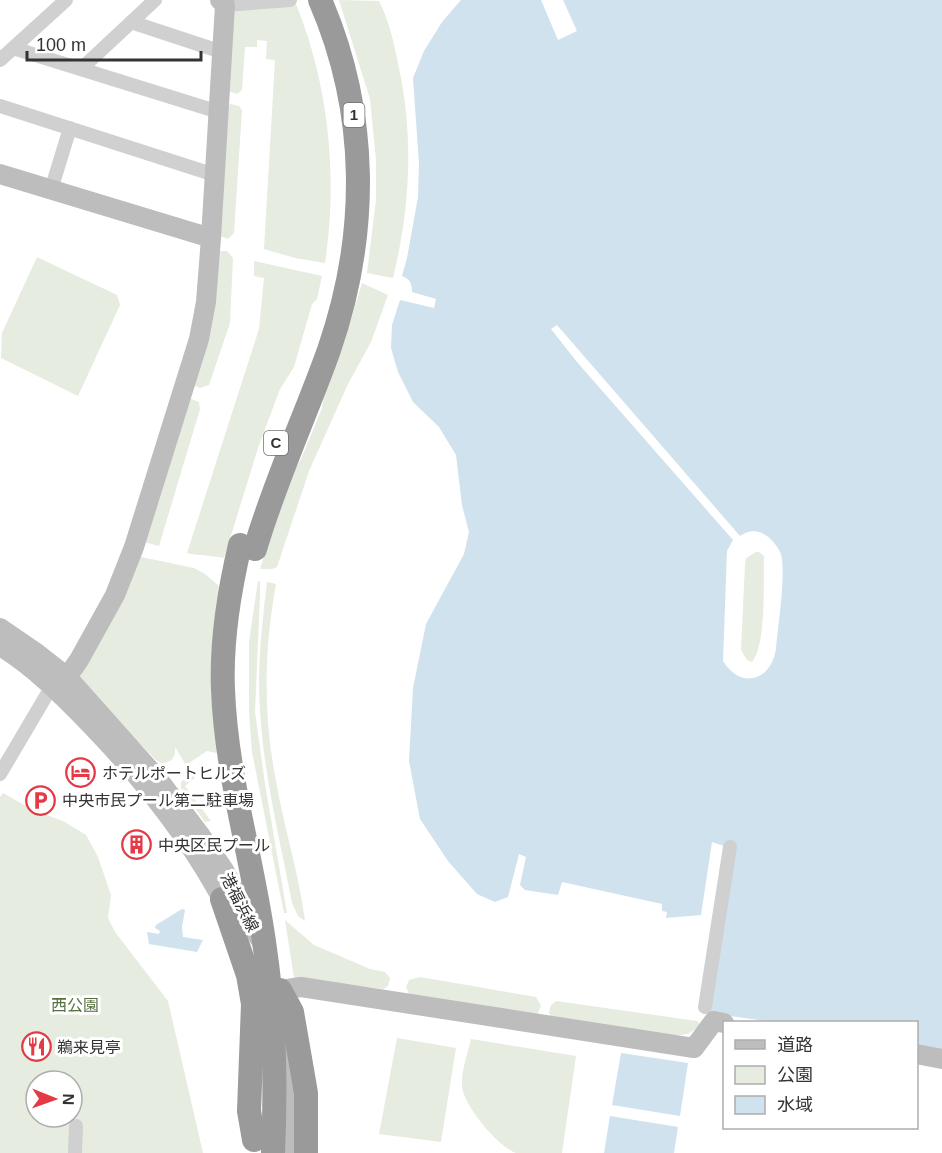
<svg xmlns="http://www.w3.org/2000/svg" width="942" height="1153" viewBox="0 0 942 1153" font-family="Helvetica,'Noto Sans JP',sans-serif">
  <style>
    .green { fill: #e6ecdf; fill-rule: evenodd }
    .water { fill: #cfe2ee; fill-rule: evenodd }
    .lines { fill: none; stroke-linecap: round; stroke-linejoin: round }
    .street { stroke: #d0d0d0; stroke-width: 14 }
    .secondary { stroke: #bdbdbd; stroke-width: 20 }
    .highway { stroke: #9a9a9a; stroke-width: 24 }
    .highway-bridge { stroke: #9a9a9a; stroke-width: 24 }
    .labels { text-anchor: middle; stroke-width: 6; stroke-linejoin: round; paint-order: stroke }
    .shield { fill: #fff; stroke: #707070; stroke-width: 1.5 }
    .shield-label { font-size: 15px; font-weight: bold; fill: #333 }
    .poi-label { font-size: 16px; fill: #333; stroke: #fff; text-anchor: start }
    .street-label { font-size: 16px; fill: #333; stroke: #fff }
    .park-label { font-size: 16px; fill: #56703f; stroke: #fff }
  </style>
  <rect width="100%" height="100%" fill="#fff"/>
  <path class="green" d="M339,0L379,1C390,23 394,44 399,68C414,139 410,208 393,278L367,273L376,200V160L370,99Z
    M296,4C329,86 338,176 325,263L295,258L264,249L275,60L266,59L267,41L257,40V47H245L242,90L237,94L228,91L232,13L238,10L274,8Z
    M231,104L239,106L242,110L234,233L228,239L220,236L227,106Z
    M221,251H227L233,258L230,323L209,385L200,388L194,385L216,255Z
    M37,257L117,295L120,305L78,396L1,358L2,333Z
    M254,261L322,276L317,299L312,304L294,367L280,389L258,448L224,558C211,555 199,556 187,553L259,329L264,278L254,276Z
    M362,283L388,295L371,342L348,384L309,471L277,567L272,569H260L288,481L301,459L322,408L325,391L342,349Z
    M191,399L199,402L200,409L159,546L144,542L186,401Z
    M756,552H759L764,556C763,581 767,644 752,662L747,660L741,650L745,564L746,558Z
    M141,557L194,568L205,574L220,587L217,753L207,751L186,765L175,747C176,757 172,763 161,763L156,760L130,733L126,731L124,726L81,681L78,673L134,560Z
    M258,581H260V595L255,712L265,784L287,913H284L252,752L249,713V642Z
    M267,582L276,584C264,649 263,716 276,781C284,828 299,874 305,921L298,916L292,903C280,840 264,776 260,711C257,669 262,624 267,582Z
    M193,773L196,777L185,786L211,821L205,822L181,788V782Z
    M3,793L35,811L63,821L86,835L98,857L111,895L108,918L115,932L168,1001L203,1153H0V797ZM36,1081H72V1117H36Z
    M285,920L314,945L370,969L385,972L390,978L388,986L383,989L294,978Z
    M420,977L536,997L541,1006L537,1015L410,996L406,987L409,980Z
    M556,1001L697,1021L701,1025L688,1034L673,1036L552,1018L549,1013L551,1005Z
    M397,1038L456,1048L441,1142L379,1134Z
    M471,1039L576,1056L562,1153C552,1153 524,1153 516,1153C498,1147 462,1104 462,1085C461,1072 468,1052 471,1039Z"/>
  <path class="water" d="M461,0H541L558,40L577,31L563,0H942V1049L917,1045L916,1022H772L709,1013L736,843L726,841L724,846L712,842L701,915L666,918L667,912L662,911V904L562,882L558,895L525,890L520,885L526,857L519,854L508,897L495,902L477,894L448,861L420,819L409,761L413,688L426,624L464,554L469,532L462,505L456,455L439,427L413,402L398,372L391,348L392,325L400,300L434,308L436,299L412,292C412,283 410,279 402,276L407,258L418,197L419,164L413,78L424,51L442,22ZM557,325L740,536C747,531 754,530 762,533C770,537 778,546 781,554C786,575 778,626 776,649C771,681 741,690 723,661L727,551L733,540L577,362L551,329Z
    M182,909L185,910L182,927L183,937L203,940L197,952L149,944L147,932L159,934L160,931L155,928L156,925Z
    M621,1053L688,1063L680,1116L612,1105Z
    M610,1116L678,1127L674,1153H604Z"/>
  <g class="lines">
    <path class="street" d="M225,5L290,0
      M131,22L222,52
      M13,48L219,112
      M0,60L66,0
      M81,69L155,0
      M0,106L215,175
      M51,190L70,128
      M0,774L46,696L54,688
      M705,1007L730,847
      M75,1153L76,1126"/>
    <path class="secondary" d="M0,174L211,238
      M0,628L35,652L67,677L158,779L201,836L224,870L259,938
      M0,646C34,667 62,695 90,724C145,781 193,841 229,912
      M54,688L67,677L79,660L115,595L134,547L199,339L206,302L211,238L225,5L220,0
      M266,992L301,987L694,1048L714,1021L724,1023
      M283,1029L287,1068L286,1153
      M916,1054L942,1059"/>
    <path class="highway" d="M255,549C275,481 305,417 329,350C369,234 369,113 320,0
      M222,899L248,975L253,1004L249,1111L254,1140
      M280,990L292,1012L306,1093V1153"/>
    <path class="highway-bridge" d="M240,545C229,592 221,642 223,689C226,777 254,863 265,949C275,1017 276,1085 273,1153"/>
  </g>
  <defs>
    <symbol id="hotel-ring" viewBox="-11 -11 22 22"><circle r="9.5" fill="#fff" stroke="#e63946" stroke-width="1.5"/><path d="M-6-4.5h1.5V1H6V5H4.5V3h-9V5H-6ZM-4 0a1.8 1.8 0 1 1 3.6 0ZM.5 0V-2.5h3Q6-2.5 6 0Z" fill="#e63946"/></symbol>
    <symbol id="parking-ring" viewBox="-11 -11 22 22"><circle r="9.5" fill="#fff" stroke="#e63946" stroke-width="1.5"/><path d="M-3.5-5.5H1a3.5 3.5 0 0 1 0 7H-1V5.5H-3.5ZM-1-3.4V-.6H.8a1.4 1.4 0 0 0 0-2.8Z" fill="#e63946"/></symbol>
    <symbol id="building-ring" viewBox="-11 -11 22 22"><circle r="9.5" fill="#fff" stroke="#e63946" stroke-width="1.5"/><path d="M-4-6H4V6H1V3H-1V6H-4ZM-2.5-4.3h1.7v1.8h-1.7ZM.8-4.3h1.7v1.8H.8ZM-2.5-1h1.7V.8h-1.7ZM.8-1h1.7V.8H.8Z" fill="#e63946"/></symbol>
    <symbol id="restaurant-ring" viewBox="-11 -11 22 22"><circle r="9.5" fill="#fff" stroke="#e63946" stroke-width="1.5"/><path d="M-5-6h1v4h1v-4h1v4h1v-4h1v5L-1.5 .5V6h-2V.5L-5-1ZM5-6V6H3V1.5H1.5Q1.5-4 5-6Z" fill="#e63946"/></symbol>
  </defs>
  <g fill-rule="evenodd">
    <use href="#hotel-ring" x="64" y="756" width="33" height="33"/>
    <use href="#parking-ring" x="24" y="784" width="33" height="33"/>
    <use href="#building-ring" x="120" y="828" width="33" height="33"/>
    <use href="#restaurant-ring" x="20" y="1030" width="33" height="33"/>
  </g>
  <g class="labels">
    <g class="shield">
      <rect x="343.5" y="103" width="21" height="24" rx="4.5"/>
      <rect x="264" y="431" width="24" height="24" rx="4.5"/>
    </g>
    <g class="shield-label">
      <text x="354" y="120">1</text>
      <text x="276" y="448">C</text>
    </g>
    <g class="poi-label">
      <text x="102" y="779">ホテルポートヒルズ</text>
      <text x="62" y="806">中央市民プール第二駐車場</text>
      <text x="158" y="851">中央区民プール</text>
      <text x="57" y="1053">鵜来見亭</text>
    </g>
    <g class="street-label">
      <text transform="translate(240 902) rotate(63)" y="6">港福浜線</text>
    </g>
    <g class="park-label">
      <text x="75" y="1011">西公園</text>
    </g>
  </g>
  <rect x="723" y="1021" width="195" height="108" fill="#ffffff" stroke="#adadad" stroke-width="1.5"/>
  <rect x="735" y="1040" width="30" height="9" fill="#bdbdbd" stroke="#adadad" stroke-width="1.5"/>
  <text x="777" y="1051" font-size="18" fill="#333333">道路</text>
  <rect x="735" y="1066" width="30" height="18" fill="#e6ecdf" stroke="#adadad" stroke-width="1.5"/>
  <text x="777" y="1081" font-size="18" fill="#333333">公園</text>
  <rect x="735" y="1096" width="30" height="18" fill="#cfe2ee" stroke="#adadad" stroke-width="1.5"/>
  <text x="777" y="1111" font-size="18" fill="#333333">水域</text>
  <g transform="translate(54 1099) rotate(91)"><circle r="28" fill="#ffffff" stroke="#adadad" stroke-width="1.5"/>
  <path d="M0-4.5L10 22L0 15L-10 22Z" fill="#e63946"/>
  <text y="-9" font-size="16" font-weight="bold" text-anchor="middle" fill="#333333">N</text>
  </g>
  <path d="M27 51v9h174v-9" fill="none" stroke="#333333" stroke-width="3"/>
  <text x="36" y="51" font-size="18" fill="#333333" stroke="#ffffff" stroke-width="4.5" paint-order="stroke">100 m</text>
</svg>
